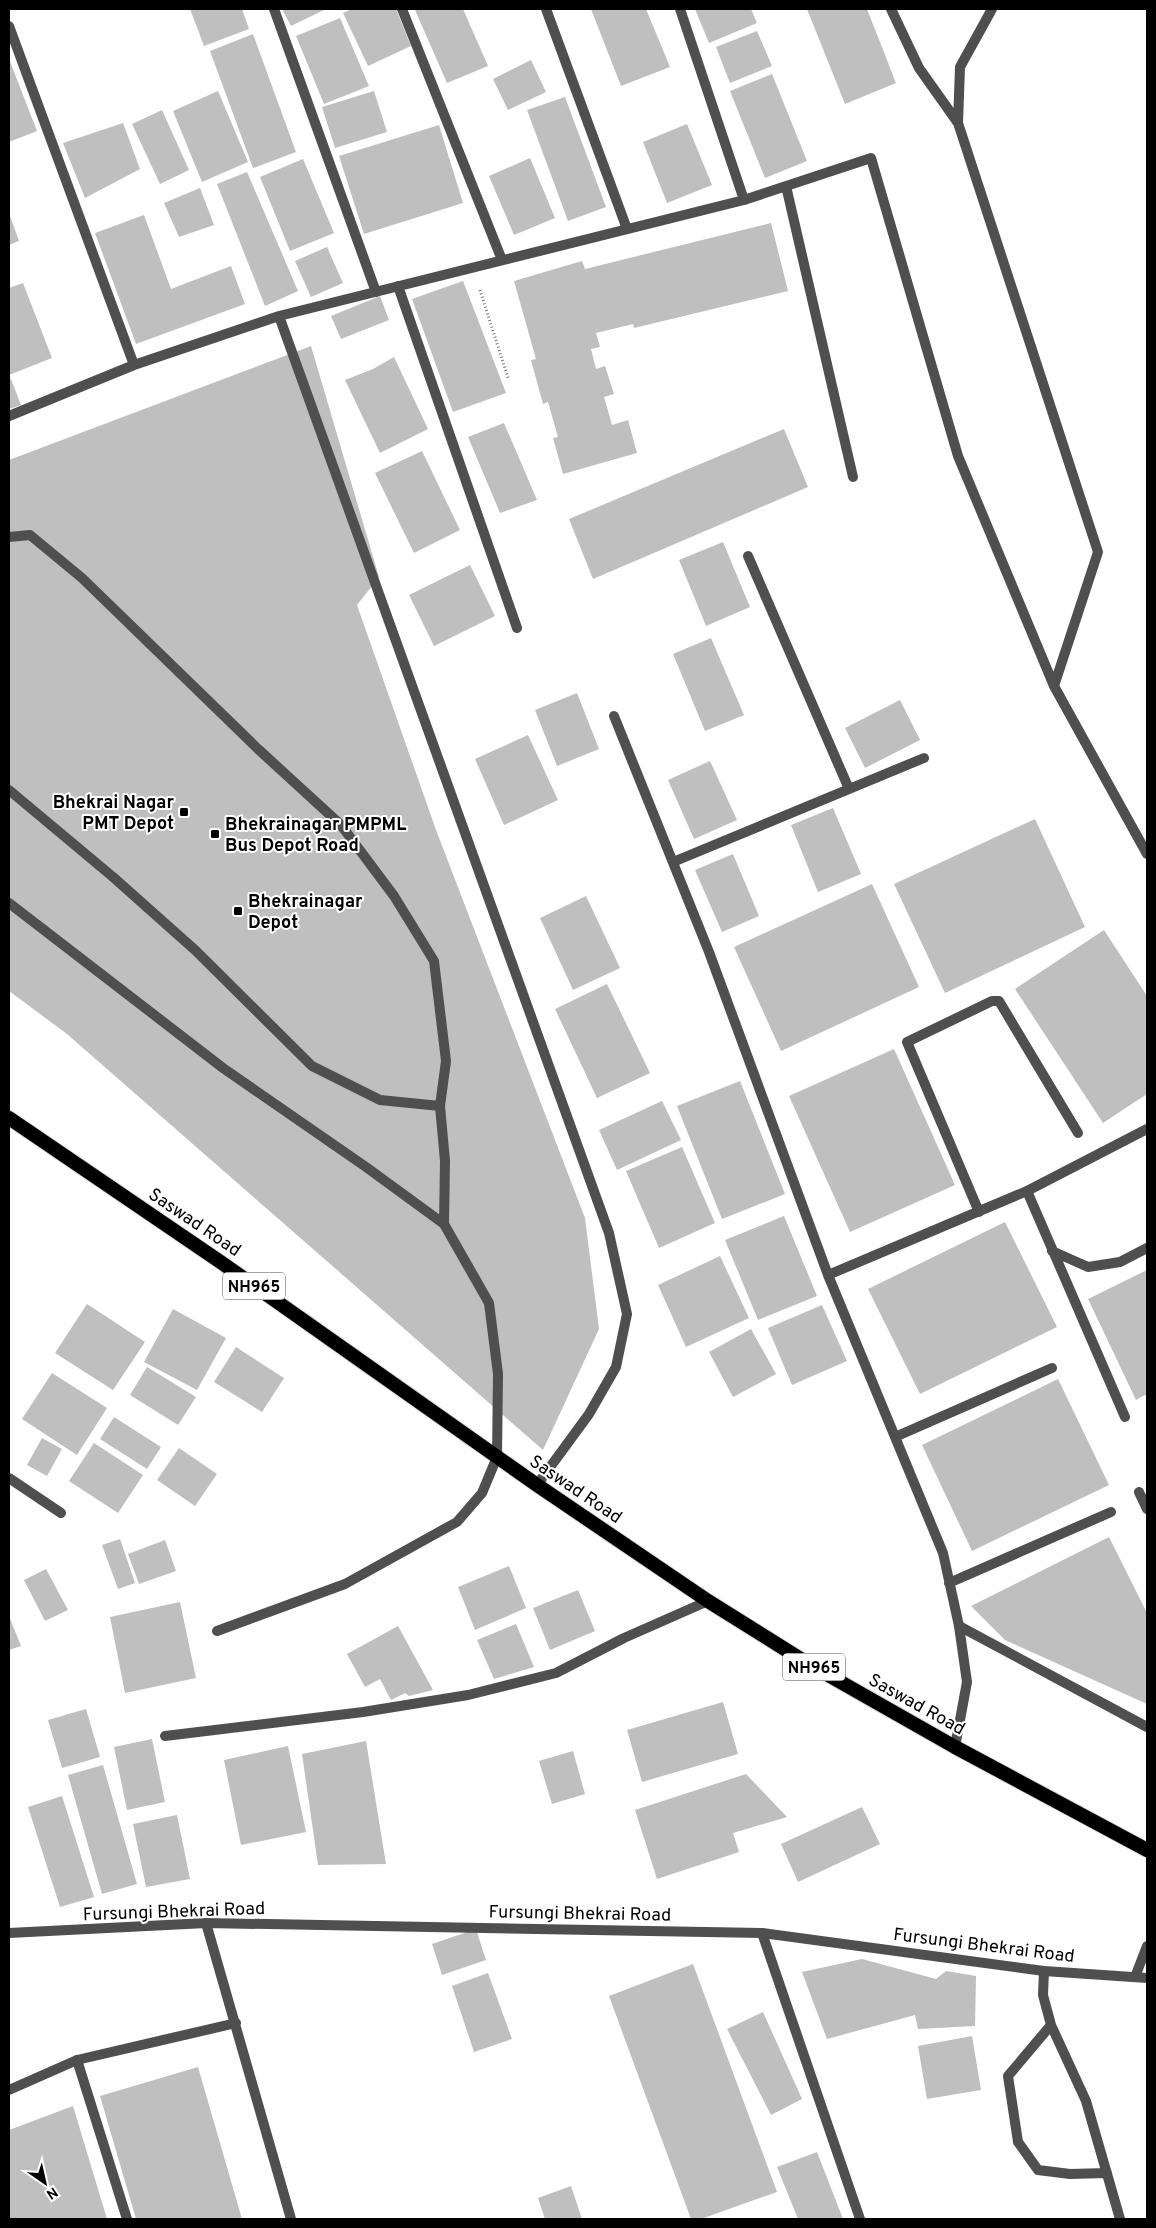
<svg xmlns="http://www.w3.org/2000/svg" width="1156" height="2228" viewBox="0 0 1156 2228" font-family="Overpass,sans-serif">
  <style>
    .building { fill: #bfbfbf }
    .lines { fill: none; stroke-linecap: round; stroke-linejoin: round }
    .trunk-casing { stroke: #dbdbdb; stroke-width: 16 }
    .path { stroke: #717171; stroke-width: 3; stroke-dasharray: 1 2.5; stroke-linecap: butt }
    .service { stroke: #4f4f4f; stroke-width: 10 }
    .minor { stroke: #4f4f4f; stroke-width: 10 }
    .tertiary { stroke: #4f4f4f; stroke-width: 10 }
    .trunk { stroke: #000; stroke-width: 14 }
    .poi-dot { fill: #000; stroke: #fff; stroke-width: 2 }
    .labels { text-anchor: middle; stroke-width: 4; stroke-linejoin: round; paint-order: stroke }
    .shield { fill: #fff; stroke: #4c4c4c; stroke-width: 1 }
    .shield-label { font-size: 16px; font-weight: bold; fill: #000 }
    .poi-label { font-size: 18px; font-weight: bold; fill: #000; stroke: #fff; text-anchor: start }
    .street-label { font-size: 18px; fill: #000; stroke: #fff }
  </style>
  <rect width="100%" height="100%" fill="#fff"/>
  <path class="building" d="M190,9H242L249,29L204,46Z
    M282,9H326L291,26Z
    M352,9H396L411,46L368,66L343,13Z
    M418,9H463L488,66L447,83L415,10Z
    M591,9H646L670,67L621,86Z
    M695,9H751L757,23L709,43Z
    M807,9H867L896,83L845,104Z
    M340,18L369,86L324,104L296,36Z
    M757,31L772,66L730,83L716,47Z
    M253,34L296,152L253,168L210,51Z
    M9,59L37,131L9,142Z
    M531,60L546,92L508,110L493,79Z
    M772,74L807,161L765,178L730,91Z
    M218,91L248,162L202,182L173,111Z
    M374,91L387,132L335,148L322,107Z
    M565,97L606,207L568,221L527,110Z
    M162,110L189,170L160,184L132,124Z
    M123,123L140,169L85,198L63,143Z
    M687,124L712,185L667,203L643,142Z
    M439,125L463,203L364,234L339,156Z
    M530,158L555,218L514,235L489,176Z
    M303,159L334,233L290,251L260,177Z
    M247,172L298,291L265,306L217,184Z
    M200,188L214,225L179,237L164,203Z
    M9,213L19,241L9,245Z
    M144,215L171,289L231,266L245,304L136,344L95,233Z
    M771,223L788,291L634,328L633,324L596,333L600,347L591,349L596,369L605,366L614,394L604,397L612,425L628,420L637,453L563,474L553,438L558,437L548,402L543,404L531,360L536,359L514,281L582,261L585,269Z
    M327,247L343,283L311,297L295,261Z
    M463,281L506,393L453,412L412,299Z
    M23,283L52,358L9,375V288Z
    M380,296L389,320L341,339L331,316Z
    M311,346L379,577L357,605L436,830L585,1218L599,1329L543,1450L67,1034L9,991V460Z
    M394,357L428,429L380,453L345,380L373,369Z
    M11,379L21,405L9,409V380Z
    M504,423L537,500L500,513L468,437Z
    M784,429L808,487L593,579L569,519Z
    M422,451L460,530L414,553L375,473Z
    M723,542L750,607L706,626L679,560Z
    M470,565L495,616L434,646L409,595Z
    M711,638L744,715L705,731L673,654Z
    M577,693L599,749L557,766L535,710Z
    M900,700L920,740L865,768L845,728Z
    M528,735L558,800L504,825L475,759Z
    M710,761L737,820L694,839L668,780Z
    M833,808L861,874L818,892L791,825Z
    M1035,819L1085,927L945,993L894,884Z
    M733,854L759,916L722,932L695,870Z
    M872,884L919,987L781,1051L734,947Z
    M586,896L620,968L573,990L540,918Z
    M1104,930L1147,996V1094L1103,1123L1015,989Z
    M607,984L650,1073L597,1098L555,1009Z
    M894,1049L955,1185L850,1232L789,1096Z
    M740,1081L785,1194L722,1219L677,1106Z
    M662,1101L681,1140L617,1170L599,1130Z
    M682,1147L715,1223L659,1248L626,1171Z
    M784,1216L817,1296L758,1320L725,1240Z
    M1005,1222L1057,1327L920,1394L868,1289Z
    M720,1256L749,1318L686,1347L658,1285Z
    M1147,1270V1394L1136,1400L1088,1299Z
    M87,1304L145,1342L113,1390L55,1353Z
    M822,1305L847,1361L792,1385L768,1328Z
    M173,1309L226,1338L197,1390L144,1362Z
    M751,1329L776,1374L733,1397L709,1352Z
    M236,1347L284,1378L262,1412L214,1382Z
    M147,1367L196,1397L178,1425L130,1395Z
    M52,1373L107,1408L77,1455L22,1419Z
    M1058,1379L1109,1485L972,1551L922,1445Z
    M114,1417L161,1447L147,1469L100,1439Z
    M42,1438L62,1449L47,1476L27,1465Z
    M94,1443L143,1475L118,1513L69,1481Z
    M179,1448L217,1474L195,1506L157,1480Z
    M1109,1537L1147,1613V1704L1005,1640L971,1606Z
    M120,1539L135,1583L118,1589L102,1545Z
    M165,1540L176,1571L139,1584L128,1554Z
    M509,1566L526,1608L475,1630L458,1587Z
    M46,1569L68,1610L45,1621L24,1580Z
    M578,1590L595,1631L550,1650L533,1608Z
    M180,1602L196,1678L125,1693L110,1617Z
    M9,1616L21,1646L9,1650Z
    M516,1624L534,1667L494,1679L477,1640Z
    M398,1626L433,1690L409,1696L405,1693L391,1700L380,1679L365,1687L347,1654Z
    M723,1702L738,1754L642,1782L627,1730Z
    M86,1709L100,1757L62,1768L48,1720Z
    M152,1739L165,1802L127,1810L114,1747Z
    M366,1741L386,1864L318,1865L302,1754Z
    M288,1746L306,1832L241,1845L224,1760Z
    M573,1751L585,1794L552,1804L539,1761Z
    M103,1765L137,1884L102,1894L68,1775Z
    M746,1774L787,1817L733,1833L739,1852L657,1879L635,1810Z
    M62,1796L94,1897L60,1907L28,1807Z
    M862,1807L880,1844L798,1882L781,1844Z
    M177,1815L190,1879L146,1887L133,1824Z
    M476,1929L486,1960L442,1975L432,1944Z
    M862,1959L936,1979L946,1971L976,1976L975,2026L918,2029L915,2015L827,2039L802,1972Z
    M693,1964L777,2192L701,2219H691L609,1996Z
    M488,1973L512,2039L474,2052L452,1986Z
    M763,2012L802,2099L771,2115L727,2029Z
    M972,2036L981,2090L927,2099L918,2046Z
    M198,2067L242,2219H136L100,2096Z
    M73,2106L107,2219H9V2130Z
    M817,2152L843,2219H798L777,2167Z
    M571,2186L582,2219H545L538,2198Z"/>
  <g class="lines">
    <defs>
      <path id="trunk" d="M9,1118L222,1263L537,1485L708,1601L807,1663L955,1747L1147,1850"/>
    </defs>
    <use href="#trunk" class="trunk-casing"/>
    <path class="path" d="M480,290L508,378"/>
    <path class="service" d="M9,537L30,535L82,578L258,749L341,825L394,896L434,961L446,1061L440,1106L445,1161L444,1224
      M9,790L113,877L195,950L312,1066L380,1100L440,1106
      M9,903L223,1068L366,1167L444,1224L489,1303L498,1374L497,1457
      M1027,1191L1125,1417
      M1052,1251L1088,1267L1120,1262L1147,1248
      M1139,1492L1147,1509
      M959,1626L1147,1727
      M1044,1971L1043,1995L1051,2025L1086,2101L1120,2219
      M1135,1977L1147,1946
      M1051,2025L1008,2076L1018,2142L1038,2170L1070,2174L1107,2173
      M77,2060L127,2219"/>
    <path class="minor" d="M274,9L376,292
      M402,9L502,260
      M546,9L627,229
      M680,9L744,200
      M891,9L919,68L958,123L1098,552L1054,686
      M9,26L134,365
      M958,123L960,67L992,9
      M786,186L853,477
      M398,286L517,628
      M279,316L609,1233L627,1314L616,1367L589,1414L537,1485
      M9,416L134,365L279,316L744,200L871,158L958,456L1054,686L1147,854
      M748,556L849,789
      M614,716L709,952L828,1275L943,1553L959,1626L967,1682L955,1747
      M673,862L924,758
      M979,1212L907,1042L992,1001H999L1078,1133
      M828,1275L1027,1191L1147,1129
      M895,1437L1052,1368
      M9,1478L61,1513
      M949,1583L1111,1512
      M217,1631L345,1584L457,1522L482,1493L497,1457
      M165,1736L363,1712L468,1695L556,1673L624,1638L708,1601
      M206,1923L291,2219
      M762,1933L860,2219
      M9,2090L77,2060L236,2023"/>
    <path class="tertiary" d="M9,1933L206,1923L762,1933L1044,1971L1147,1978"/>
    <use href="#trunk" class="trunk"/>
  </g>
  <g class="poi-dot">
    <rect x="179" y="807" width="10" height="10" rx="2.5"/>
    <rect x="210" y="829" width="10" height="10" rx="2.5"/>
    <rect x="233" y="906" width="10" height="10" rx="2.5"/>
  </g>
  <g class="labels">
    <g class="shield">
      <rect x="223" y="1272.5" width="62" height="27" rx="4"/>
      <rect x="783" y="1653.5" width="62" height="27" rx="4"/>
    </g>
    <g class="shield-label">
      <text x="254" y="1292">NH965</text>
      <text x="814" y="1673">NH965</text>
    </g>
    <g class="poi-label">
      <text x="174" y="808" text-anchor="end">Bhekrai Nagar<tspan x="174" dy="21">PMT Depot</tspan></text>
      <text x="225" y="830">Bhekrainagar PMPML<tspan x="225" dy="21">Bus Depot Road</tspan></text>
      <text x="248" y="907">Bhekrainagar<tspan x="248" dy="21">Depot</tspan></text>
    </g>
    <g class="street-label">
      <text transform="translate(195 1222) rotate(34)" y="6">Saswad Road</text>
      <text transform="translate(576 1489) rotate(34)" y="6">Saswad Road</text>
      <text transform="translate(917 1704) rotate(29)" y="6">Saswad Road</text>
      <text transform="translate(174 1911) rotate(-2)" y="6">Fursungi Bhekrai Road</text>
      <text transform="translate(580 1913) rotate(1)" y="6">Fursungi Bhekrai Road</text>
      <text transform="translate(984 1945) rotate(7)" y="6">Fursungi Bhekrai Road</text>
    </g>
  </g>
  <rect width="1156" height="2228" fill="none" stroke="#000000" stroke-width="20"/>
  <g transform="translate(45 2183) rotate(146)" stroke="#ffffff" stroke-width="4" paint-order="stroke">
  <path d="M0-4L9 19L0 12L-9 19Z" fill="#000000"/>
  <text y="-8" font-size="14" font-weight="bold" text-anchor="middle" fill="#000000">N</text>
  </g>
</svg>
